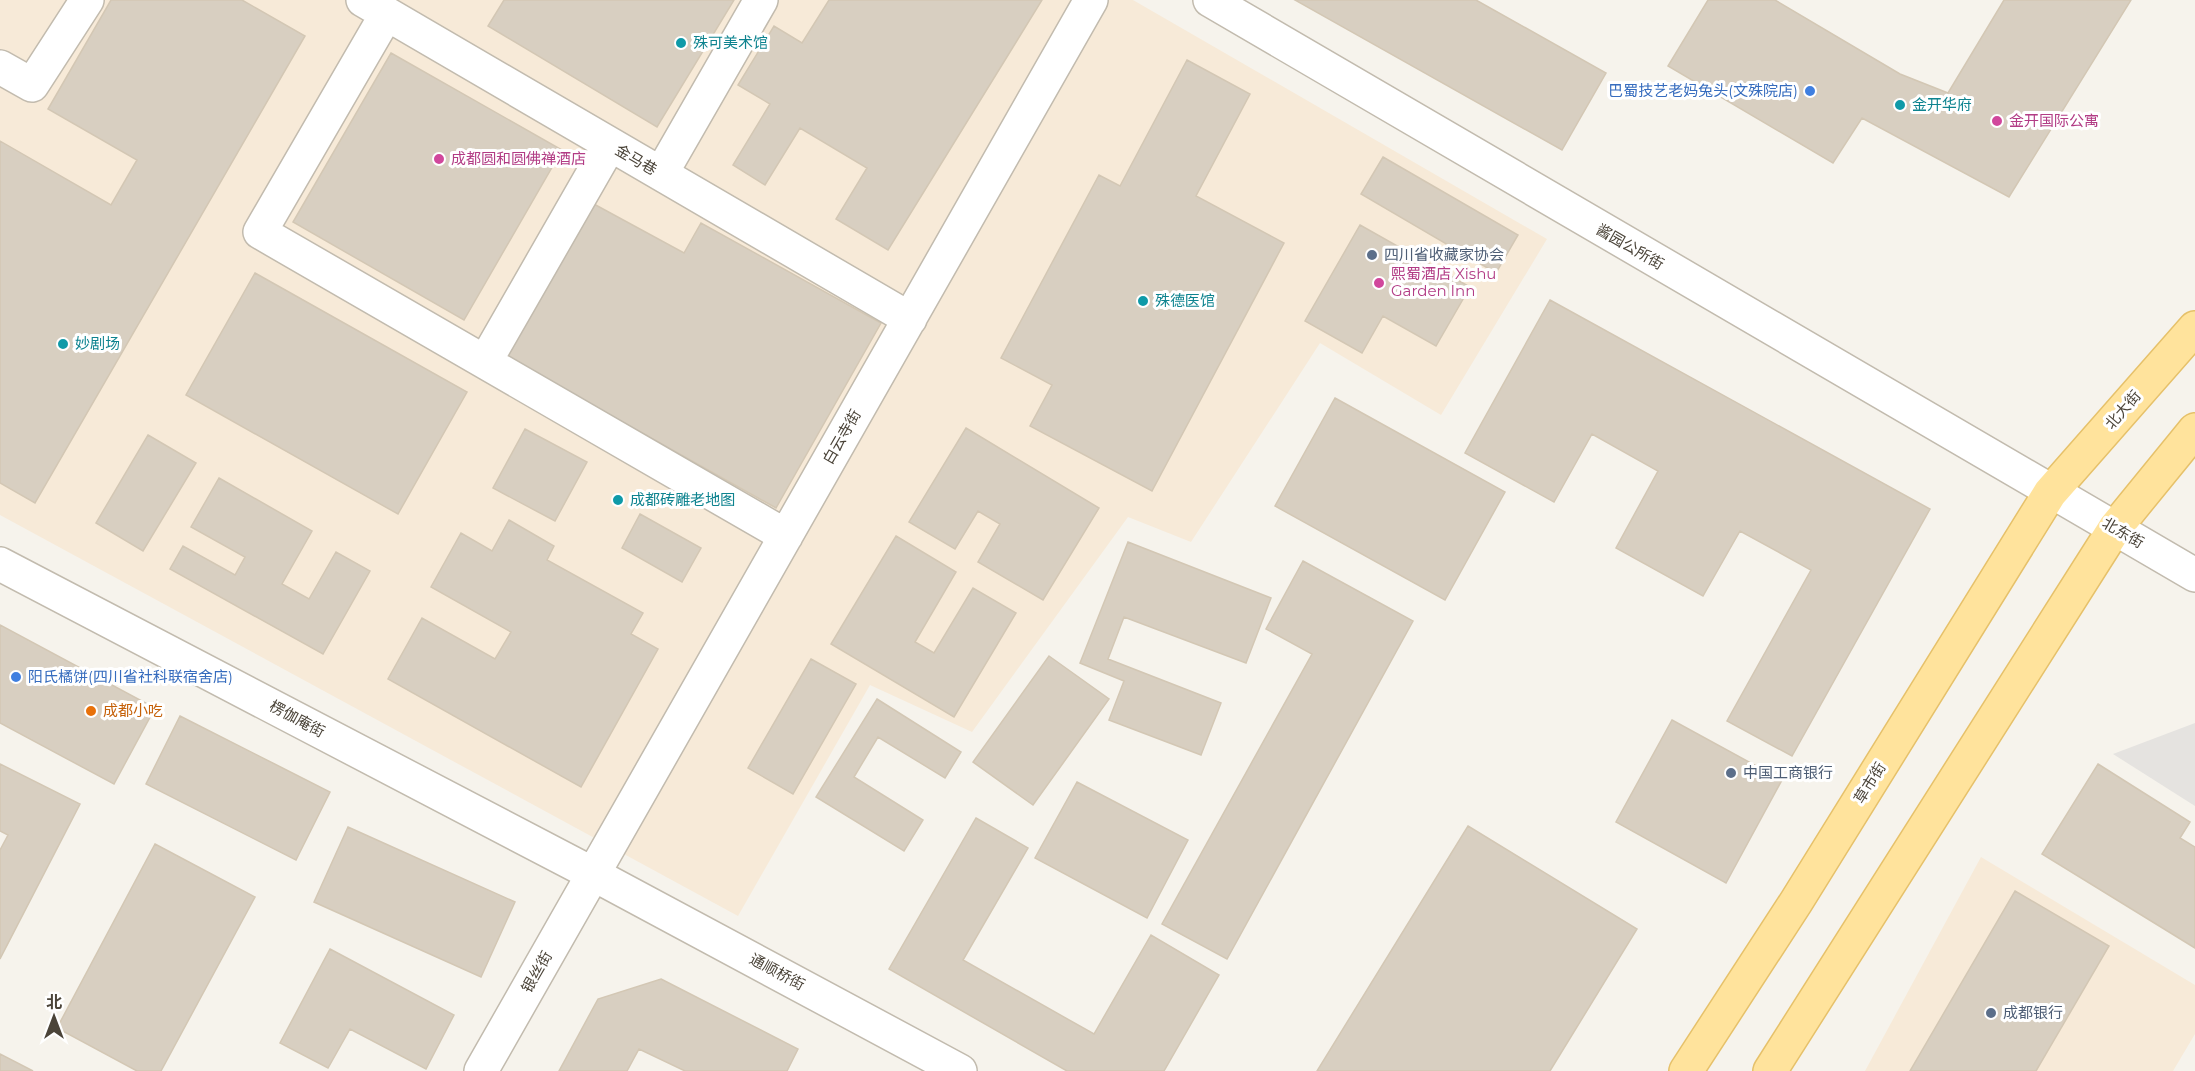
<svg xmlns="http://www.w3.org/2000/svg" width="2195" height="1071" viewBox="0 0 2195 1071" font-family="Montserrat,'Noto Sans SC',sans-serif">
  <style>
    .commercial { fill: #f7ead8 }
    .parking { fill: #e5e3e0 }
    .building { fill: #d8cfc1; stroke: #d3c7b4; stroke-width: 1.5 }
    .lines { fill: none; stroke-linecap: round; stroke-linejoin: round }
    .minor-casing { stroke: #c2bbae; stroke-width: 36 }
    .major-casing { stroke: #e6c16a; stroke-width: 36 }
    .minor { stroke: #fff; stroke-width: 33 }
    .major { stroke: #ffe39c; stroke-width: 33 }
    .culture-dot { fill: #0f9aa8; stroke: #fff; stroke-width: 2 }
    .shop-dot { fill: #3f7fe0; stroke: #fff; stroke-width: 2 }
    .hotel-dot { fill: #d1479c; stroke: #fff; stroke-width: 2 }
    .service-dot { fill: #5c6f8a; stroke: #fff; stroke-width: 2 }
    .food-dot { fill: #e8710a; stroke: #fff; stroke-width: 2 }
    .labels { text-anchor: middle; stroke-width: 6; stroke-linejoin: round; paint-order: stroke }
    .culture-label { font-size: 15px; fill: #0d838f; stroke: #fff; text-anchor: start }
    .shop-label { font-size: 15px; fill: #366cbe; stroke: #fff; text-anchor: end }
    .hotel-label { font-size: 15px; fill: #b23c85; stroke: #fff; text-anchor: start }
    .street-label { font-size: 15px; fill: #4b4439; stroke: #fff }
    .service-label { font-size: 15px; fill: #4e5e75; stroke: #fff; text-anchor: start }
    .food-label { font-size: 15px; fill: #c56008; stroke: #fff; text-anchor: start }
  </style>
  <rect width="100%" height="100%" fill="#f6f3ec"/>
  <path class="commercial" d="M0,0H1133L1547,239L1441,415L1320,343L1191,542L1128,517L972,732L870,685L738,916L0,515Z
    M1981,857L2195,985V1034L2173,1071H1865Z"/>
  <path class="parking" d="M2195,723V806L2113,754Z"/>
  <path class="building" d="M111,0H242L305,36L35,503L0,483V141L111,205L137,160L48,109Z
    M504,0H734L657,127L488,26Z
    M829,0H1042L888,250L836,219L867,168L800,128L765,185L733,165L770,104L738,85L774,26L802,43Z
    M1295,0H1476L1606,73L1562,150Z
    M1708,0H1775L1900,74L1948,93L2004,0H2131L2009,197L1862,118L1833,163L1668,66Z
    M391,53L562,150L464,320L293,222Z
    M1187,60L1250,94L1196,196L1284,243L1152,491L1030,426L1052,385L1001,358L1099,175L1120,186Z
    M1383,157L1518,235L1496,273L1361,194Z
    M592,203L684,253L701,223L881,323L776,508L505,356Z
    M1360,225L1470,287L1436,346L1383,316L1362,353L1305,321Z
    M255,273L467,392L398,514L186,395Z
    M1550,300L1930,509L1792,756L1727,721L1811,570L1740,531L1703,596L1616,548L1658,471L1592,434L1554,502L1465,453Z
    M1335,398L1505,492L1445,600L1275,506Z
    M966,428L1099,508L1043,600L978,562L1000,524L978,511L955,549L909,522Z
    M525,429L587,462L555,521L493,488Z
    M148,435L196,463L143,551L96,523Z
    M219,478L312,531L282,584L309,599L336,552L370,571L323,654L170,569L183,546L235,575L245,557L191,527Z
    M640,514L701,548L682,582L622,548Z
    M509,520L554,546L547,560L643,613L631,634L658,649L581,787L388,679L422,618L495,659L511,632L431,587L461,533L492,551Z
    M896,536L956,572L915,642L934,653L973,588L1016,613L954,717L831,644Z
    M1128,542L1271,598L1246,663L1124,617L1108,659L1221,703L1201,755L1109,720L1124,681L1080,663Z
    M1303,561L1413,621L1227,959L1162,924L1312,654L1266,629Z
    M0,625L155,708L114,784L0,723Z
    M1049,656L1109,699L1033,805L973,762Z
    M811,659L856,684L793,794L748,768Z
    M877,699L961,752L945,778L878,737L854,777L923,820L904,851L816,797Z
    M180,716L330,792L296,860L146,784Z
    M1672,720L1782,780L1726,883L1616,822Z
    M0,764L80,804L0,959V850L8,835L0,831Z
    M2098,764L2190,822L2180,838L2195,847V948L2042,854Z
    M1077,782L1188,840L1147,918L1035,858Z
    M976,818L1028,848L963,960L1094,1034L1151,935L1219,975L1164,1071H1067L889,969Z
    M1468,826L1637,929L1550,1071H1317Z
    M348,827L515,902L481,977L314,902Z
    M155,844L255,897L161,1071H137L57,1028Z
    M2015,891L2109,946L2036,1071H1910Z
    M330,949L454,1015L426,1069L350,1029L328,1068L280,1043Z
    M661,979L798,1049L787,1071H685L639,1049L627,1071H559L598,999Z
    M0,1054L33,1071H0Z"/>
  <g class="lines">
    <defs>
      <path id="minor" d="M363,0L910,319
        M1210,0L2195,575
        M386,15L260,232L786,536
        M0,67L32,85L87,0
        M661,174L761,0
        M485,362L610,144
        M0,564L593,874L960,1071
        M481,1071L1091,0"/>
      <path id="major" d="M1686,1071L1796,902L2050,493L2195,328
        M1770,1071L2115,528L2195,430"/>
    </defs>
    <use href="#minor" class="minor-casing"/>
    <use href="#major" class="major-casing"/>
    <use href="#minor" class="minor"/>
    <use href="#major" class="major"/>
  </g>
  <g class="culture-dot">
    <circle cx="681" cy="43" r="6"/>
    <circle cx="1900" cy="105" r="6"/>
    <circle cx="1143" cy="301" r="6"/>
    <circle cx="63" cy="344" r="6"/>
    <circle cx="618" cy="500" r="6"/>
  </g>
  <g class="shop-dot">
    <circle cx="1810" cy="91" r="6"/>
    <circle cx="16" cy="677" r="6"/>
  </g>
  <g class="hotel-dot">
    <circle cx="1997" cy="121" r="6"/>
    <circle cx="439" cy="159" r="6"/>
    <circle cx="1379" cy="283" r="6"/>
  </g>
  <g class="service-dot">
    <circle cx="1372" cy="255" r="6"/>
    <circle cx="1731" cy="773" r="6"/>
    <circle cx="1991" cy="1013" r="6"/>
  </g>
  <circle class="food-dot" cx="91" cy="711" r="6"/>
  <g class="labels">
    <g class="culture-label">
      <text x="693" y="48">殊可美术馆</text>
      <text x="1912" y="110">金开华府</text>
      <text x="1155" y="306">殊德医馆</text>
      <text x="75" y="349">妙剧场</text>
      <text x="630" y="505">成都砖雕老地图</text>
    </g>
    <g class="shop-label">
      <text x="1798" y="96">巴蜀技艺老妈兔头(文殊院店)</text>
      <text x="28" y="682" text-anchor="start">阳氏橘饼(四川省社科联宿舍店)</text>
    </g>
    <g class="hotel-label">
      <text x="2009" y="126">金开国际公寓</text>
      <text x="451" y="164">成都圆和圆佛禅酒店</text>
      <text x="1391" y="279">熙蜀酒店 Xishu<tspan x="1391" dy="17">Garden Inn</tspan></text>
    </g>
    <g class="street-label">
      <text transform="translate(636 160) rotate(30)" y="5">金马巷</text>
      <text transform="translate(1630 247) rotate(30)" y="5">酱园公所街</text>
      <text transform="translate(2123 410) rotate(-49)" y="5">北大街</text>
      <text transform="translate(842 437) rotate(-60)" y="5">白云寺街</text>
      <text transform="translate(2123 533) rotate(30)" y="5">北东街</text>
      <text transform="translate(297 719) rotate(28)" y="5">楞伽庵街</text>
      <text transform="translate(1870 783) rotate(-58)" y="5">草市街</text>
      <text transform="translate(537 972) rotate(-60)" y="5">银丝街</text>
      <text transform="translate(777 972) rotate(28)" y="5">通顺桥街</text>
    </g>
    <g class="service-label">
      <text x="1384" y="260">四川省收藏家协会</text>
      <text x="1743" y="778">中国工商银行</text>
      <text x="2003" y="1018">成都银行</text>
    </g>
    <g class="food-label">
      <text x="103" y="716">成都小吃</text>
    </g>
  </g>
  <g transform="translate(54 1017)" stroke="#ffffff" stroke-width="4.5" paint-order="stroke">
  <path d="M0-4.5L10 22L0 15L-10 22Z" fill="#4b4439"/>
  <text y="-9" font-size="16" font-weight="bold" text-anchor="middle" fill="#4b4439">北</text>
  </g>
</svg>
